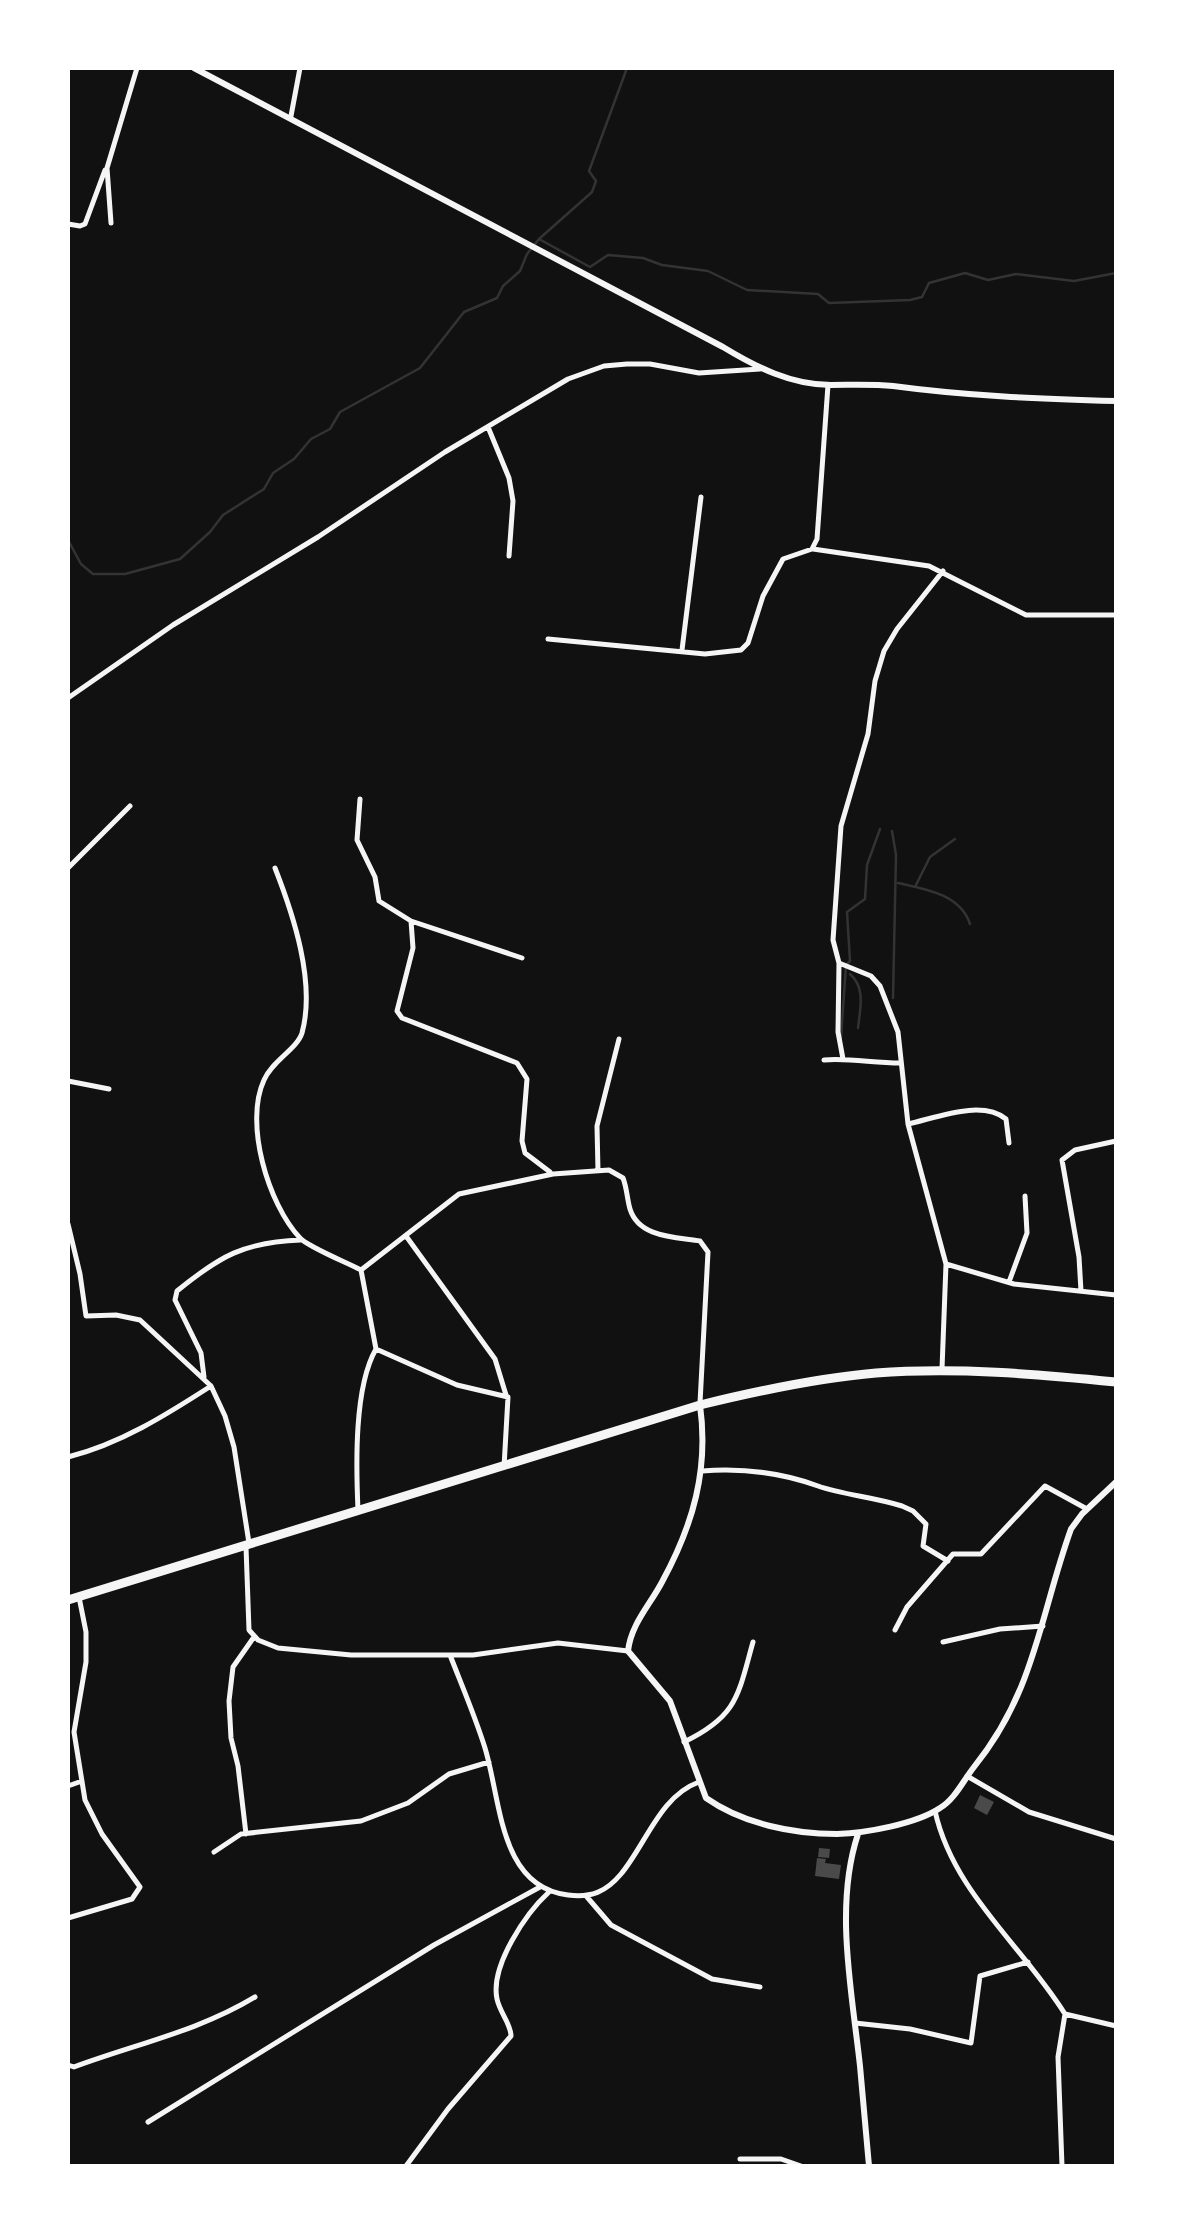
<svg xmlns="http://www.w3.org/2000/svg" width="1184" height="2234" viewBox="0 0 1184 2234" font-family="'Public Sans',sans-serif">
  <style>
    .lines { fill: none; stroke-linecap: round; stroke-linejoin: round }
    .stream { stroke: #333; stroke-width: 2.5 }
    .building { fill: #4a4a4a }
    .minor { stroke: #f5f5f5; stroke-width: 5 }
    .tertiary { stroke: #f5f5f5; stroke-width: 6 }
    .primary { stroke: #f5f5f5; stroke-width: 9 }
  </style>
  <rect width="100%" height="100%" fill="#111"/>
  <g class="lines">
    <path class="stream" d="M539,239L590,267L608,255L643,258L662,265L708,271L747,290L818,294L829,303L910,300L922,297L929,283L965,273L988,280L1016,274L1074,281L1116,273
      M68,540L81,564L93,574H125L180,559L210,532L223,515L264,489L273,473L294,459L311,439L330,429L340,412L420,368L464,312L497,298L503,286L520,271L527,254L539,239L592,192L596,181L589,171L627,68
      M892,831L896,855L893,998
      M898,883C925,889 960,894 970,924
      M916,885L930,857L955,839
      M850,974C866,988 860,1009 858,1028
      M841,1038L846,965L850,961L847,912L865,899L867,865L880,829"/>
  </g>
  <path class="building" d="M980,1795L994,1802L987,1815L974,1808Z
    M819,1848L830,1849L829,1858L818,1857Z
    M817,1858L826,1859L825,1863L841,1865L839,1879L815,1876Z"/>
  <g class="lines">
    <path class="minor" d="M291,116L300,68
      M111,223L107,168L137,68
      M68,224L80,226L85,224L105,170
      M488,427L509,478L513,501L509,556
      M813,549L929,566L1026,615H1116
      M548,639L705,654L741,650L748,643L763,596L783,559L812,549L817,539L828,385
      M682,650L701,497
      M68,698L173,625L318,537L445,452L568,379L604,366L627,364H650L699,373L760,369
      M360,799L357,840L375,877L379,901L411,921L413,948L397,1011L402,1018L517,1063L527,1079L522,1141L525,1153L550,1172
      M68,868L130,806
      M275,868C293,914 316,982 302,1033C297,1049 272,1061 264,1080C244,1123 268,1204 300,1238C308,1247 348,1263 361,1270
      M411,921L522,958
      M839,963L838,1032L843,1059
      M824,1060C850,1058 873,1063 900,1063
      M68,1081L109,1089
      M908,1124C936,1118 981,1099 1006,1119L1009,1143
      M598,1171L597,1126L619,1039
      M68,1224L80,1274L86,1316L116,1315L140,1320L211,1386L225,1416L234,1447L249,1543
      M406,1236L495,1359L506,1395
      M946,1264L1014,1284L1116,1295
      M361,1270L459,1194L553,1174L609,1170L623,1178C627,1188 627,1199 630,1209C639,1238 676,1237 700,1241L708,1252L700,1403
      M361,1270L376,1349L457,1385L508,1397L504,1467
      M1009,1282L1027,1233L1025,1196
      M1081,1291L1079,1257L1062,1160L1075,1150L1116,1141
      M942,1369L946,1264L908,1124L898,1032L880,986L871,976L839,963L833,940L841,826L868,734L875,681L884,651L897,629L943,571
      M204,1377L201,1353L175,1300L177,1291C220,1256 244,1242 301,1240
      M68,1457C120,1444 166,1415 211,1386
      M702,1471C742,1468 780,1472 818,1486C844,1495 874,1497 902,1506L913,1511L926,1524L923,1546L948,1561
      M358,1510C356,1465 354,1387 376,1349
      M246,1547L249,1630L258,1640L278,1648L351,1655H473L558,1643L628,1651
      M895,1630L907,1607L953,1554H981L1045,1486L1087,1509
      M943,1642L1000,1629L1043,1626
      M450,1655C462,1686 475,1716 485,1748C501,1800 499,1887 568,1895C591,1898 606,1892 621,1874C646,1844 660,1796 699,1782
      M684,1742C738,1716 738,1695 753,1642
      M967,1776L1029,1812L1116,1839
      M68,1786L82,1781
      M935,1811C953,1892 1022,1945 1065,2014L1116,2026
      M246,1834L238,1766L231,1738L229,1701L233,1667L254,1637
      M214,1852L241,1834L361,1821L408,1803L449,1774L489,1762
      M587,1897L611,1925L712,1979L760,1987
      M68,1918L132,1899L140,1887L102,1834L85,1800L74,1732L86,1662V1632L79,1597
      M855,2023L910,2029L971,2043L980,1976L1028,1962
      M68,2065L74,2067C136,2044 199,2031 255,1997
      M148,2122L434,1945L540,1887
      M740,2159H781L801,2166
      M406,2166L448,2109L511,2036C511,2024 500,2013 497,1999C490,1966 526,1913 549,1892
      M1062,2166L1058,2057L1065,2014"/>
    <path class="tertiary" d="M194,68L723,347C756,367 791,385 831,385C852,385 872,384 893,386C967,396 1041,399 1116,401
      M700,1405C709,1470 693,1525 662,1582C650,1605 631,1624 628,1651L670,1701L706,1798C743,1824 793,1834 837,1834C866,1833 916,1824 940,1808C955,1799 963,1781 974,1767C1035,1692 1040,1615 1071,1529L1082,1514L1116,1482
      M858,1834C834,1906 852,1992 860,2066C863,2099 866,2133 869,2166"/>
    <path class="primary" d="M68,1600L700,1405C757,1391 817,1378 876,1373C955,1367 1037,1374 1116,1382"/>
  </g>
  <rect width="1184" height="2234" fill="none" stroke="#ffffff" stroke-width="140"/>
</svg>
